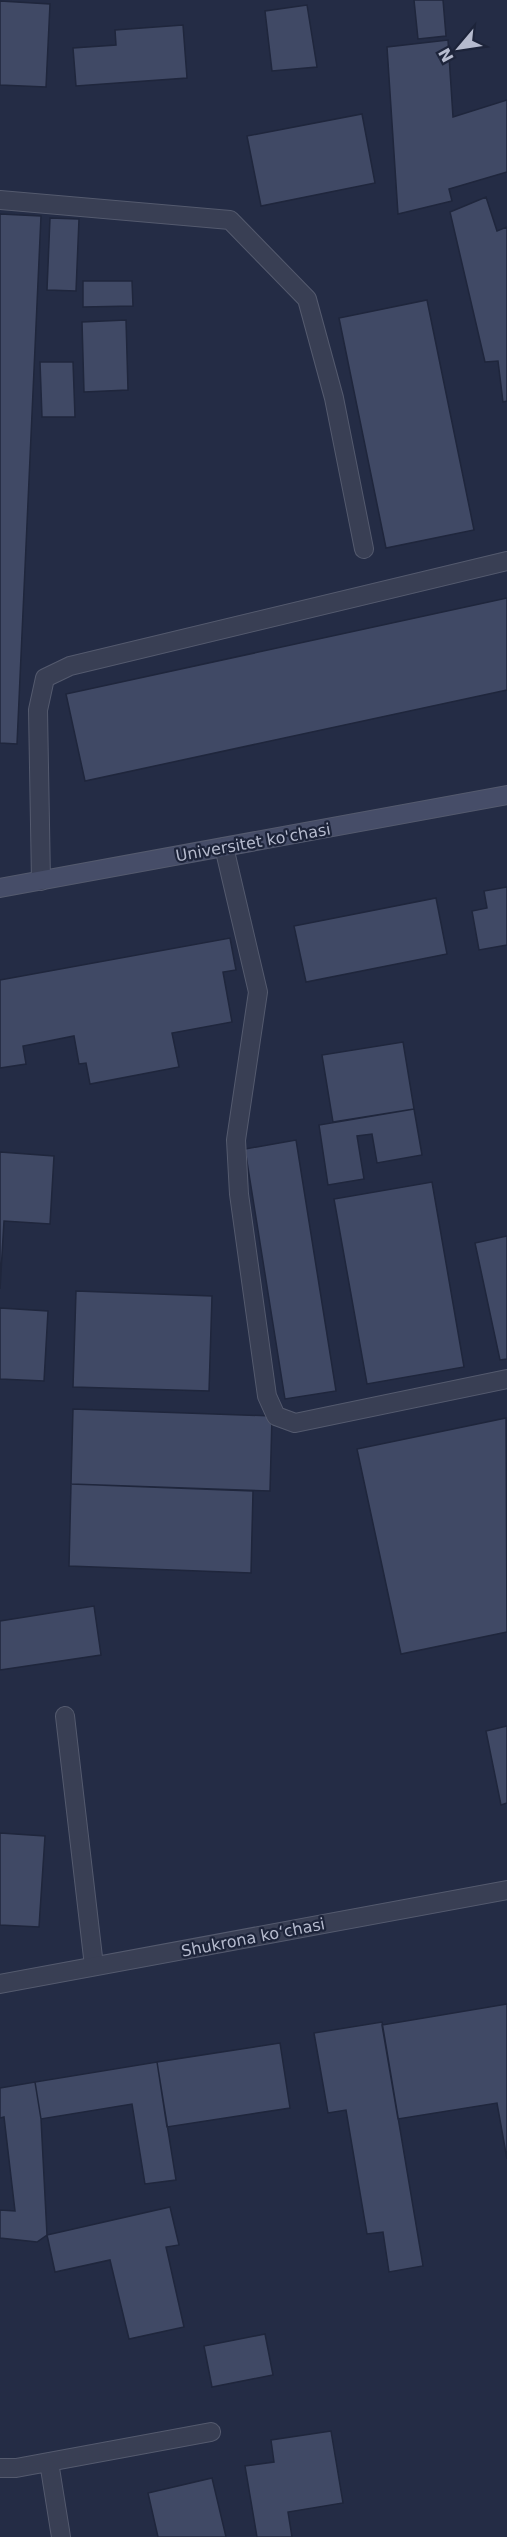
<svg xmlns="http://www.w3.org/2000/svg" width="507" height="2537" viewBox="0 0 507 2537" font-family="'DejaVu Sans',sans-serif">
  <style>
    .building { fill: #404965; stroke: #1f263c; stroke-width: 1.5 }
    .lines { fill: none; stroke-linecap: round; stroke-linejoin: round }
    .lane-casing { stroke: #545a6e; stroke-width: 20 }
    .street-casing { stroke: #545a6e; stroke-width: 20 }
    .secondary-casing { stroke: #545a6e; stroke-width: 20 }
    .lane { stroke: #393f54; stroke-width: 18 }
    .street { stroke: #393f54; stroke-width: 18 }
    .secondary { stroke: #464d68; stroke-width: 18 }
    .labels { text-anchor: middle; stroke-width: 4.5; stroke-linejoin: round; paint-order: stroke }
    .street-label { font-size: 16px; fill: #b6bbce; stroke: #1d243a }
  </style>
  <rect width="100%" height="100%" fill="#242c45"/>
  <path class="building" d="M414,0H443L446,36L418,39Z
    M0,1L50,4L46,87L0,85Z
    M307,5L317,67L272,71L265,11Z
    M183,25L187,78L76,86L73,48L116,45L115,30Z
    M448,40L453,117L507,100V172L449,189L452,201L398,214L387,47Z
    M362,114L375,183L261,206L247,136Z
    M486,197L497,231L507,227V401L503,402L498,361L485,362L450,212Z
    M0,214L41,216L17,744L0,743Z
    M50,218L79,219L76,291L47,290Z
    M83,281H132L133,306L83,307Z
    M427,300L474,530L386,548L339,318Z
    M126,320L128,390L84,392L82,322Z
    M40,362H73L75,417H42Z
    M507,598V690L85,781L66,694Z
    M507,887V945L479,950L472,911L487,908L484,891Z
    M436,898L447,954L306,982L294,926Z
    M230,938L236,970L223,972L232,1022L172,1033L179,1067L90,1084L86,1063L79,1064L74,1036L23,1046L26,1064L0,1068V980Z
    M403,1042L414,1109L333,1122L322,1055Z
    M414,1109L422,1155L377,1163L372,1134L357,1136L364,1179L328,1185L319,1125Z
    M296,1140L336,1391L285,1399L245,1149Z
    M0,1152L54,1156L50,1224L4,1221L0,1289Z
    M432,1182L464,1367L367,1384L334,1199Z
    M507,1236V1359L500,1360L475,1243Z
    M76,1291L212,1296L209,1391L73,1387Z
    M0,1308L48,1311L44,1381L0,1379Z
    M73,1409L272,1416L270,1491L71,1484Z
    M506,1418L507,1632L401,1654L357,1449Z
    M71,1484L253,1491L251,1573L69,1566Z
    M94,1606L101,1655L0,1670V1621Z
    M507,1726V1803L501,1805L486,1731Z
    M0,1833L45,1836L39,1927L0,1925Z
    M507,2004V2159L497,2103L398,2119L382,2025Z
    M382,2022L423,2266L389,2272L383,2232L367,2234L346,2110L328,2113L314,2033Z
    M280,2043L290,2108L167,2127L157,2062Z
    M157,2062L176,2180L145,2184L132,2104L41,2119L35,2082Z
    M35,2082L41,2119L47,2235L37,2242L0,2238V2210L15,2211L4,2117L0,2118V2088Z
    M170,2207L179,2245L166,2247L184,2327L129,2339L110,2260L55,2272L47,2235Z
    M265,2334L273,2375L212,2387L204,2346Z
    M331,2431L343,2503L288,2512L292,2537H257L245,2466L274,2462L271,2440Z
    M212,2478L226,2537H158L148,2493Z"/>
  <g class="lines">
    <defs>
      <path id="lane" d="M224,847L258,992L236,1140L239,1194L267,1396L276,1416L295,1423L507,1379
        M41,881L38,710L45,678L70,666L507,561
        M65,1716L94,1966
        M49,2462L61,2537
        M0,2468H16L211,2432"/>
      <path id="street" d="M0,200L230,220L307,299L334,398L364,549
        M0,1984L507,1890"/>
      <path id="secondary" d="M0,888L507,795"/>
    </defs>
    <use href="#lane" class="lane-casing"/>
    <use href="#street" class="street-casing"/>
    <use href="#secondary" class="secondary-casing"/>
    <use href="#lane" class="lane"/>
    <use href="#street" class="street"/>
    <use href="#secondary" class="secondary"/>
  </g>
  <g class="labels">
    <g class="street-label">
      <text transform="translate(253 842) rotate(-10)" y="6">Universitet ko'chasi</text>
      <text transform="translate(253 1937) rotate(-11)" y="6">Shukrona koʻchasi</text>
    </g>
  </g>
  <g transform="translate(459 48) rotate(241)" stroke="#1d243a" stroke-width="4.5" paint-order="stroke">
  <path d="M0-4.5L10 22L0 15L-10 22Z" fill="#b6bbce"/>
  <text y="-9" font-size="16" font-weight="bold" text-anchor="middle" fill="#b6bbce">N</text>
  </g>
</svg>
